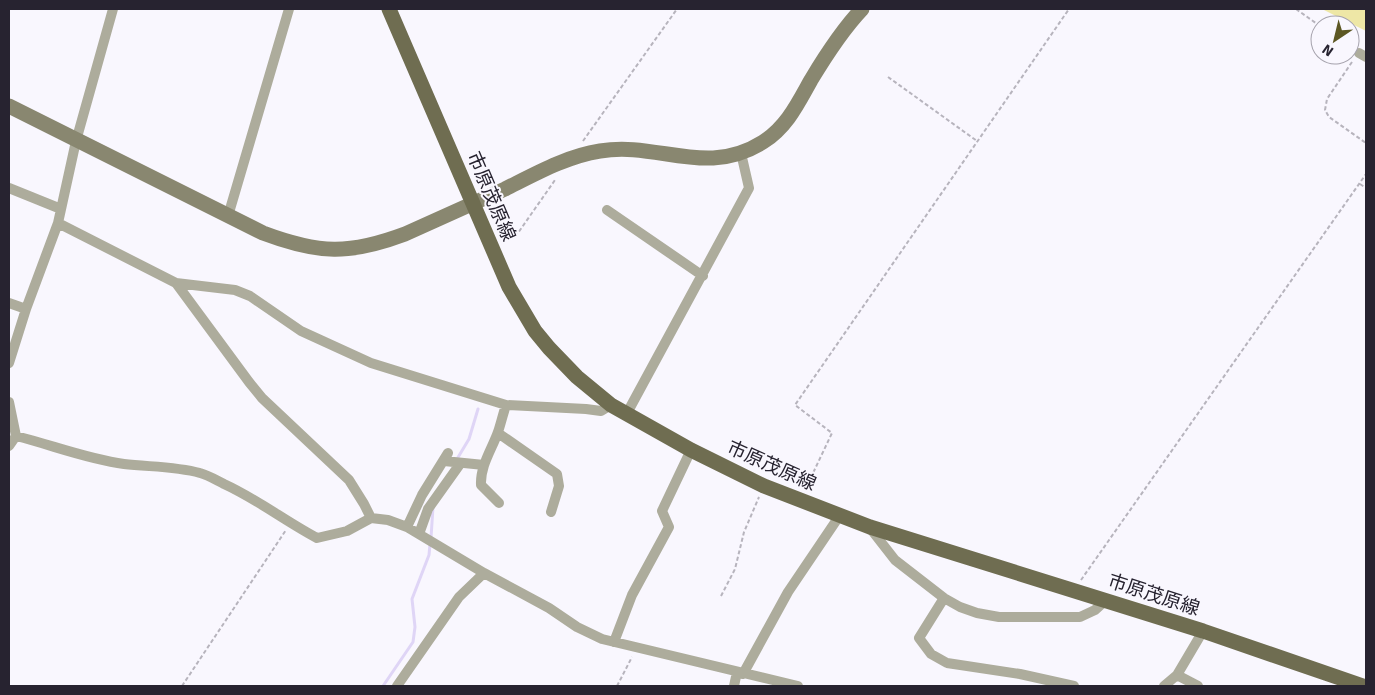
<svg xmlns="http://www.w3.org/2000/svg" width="1375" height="695" viewBox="0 0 1375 695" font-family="Signika,'Noto Sans JP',sans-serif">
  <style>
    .green { fill: #eee7a6 }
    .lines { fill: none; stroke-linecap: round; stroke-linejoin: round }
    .stream { stroke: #dfd5f6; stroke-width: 3 }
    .path { stroke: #b7b4bd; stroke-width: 2; stroke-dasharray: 4 2.5; stroke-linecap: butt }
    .street { stroke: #adac9c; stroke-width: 10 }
    .secondary { stroke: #898770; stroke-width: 15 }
    .primary { stroke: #6f6d51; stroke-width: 15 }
    .labels { text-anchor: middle; stroke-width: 4; stroke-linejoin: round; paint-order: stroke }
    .street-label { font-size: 19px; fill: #272330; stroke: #f9f7fe }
  </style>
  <rect width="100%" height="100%" fill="#f9f7fe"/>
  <path class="green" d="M1322,9H1366V31Z"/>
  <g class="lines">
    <path class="stream" d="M457,459L469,439L478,409
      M431,538L433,507
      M383,686L413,642L415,627L412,599L429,555L430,544"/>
    <path class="path" d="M1296,9L1320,26
      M1352,62L1327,99L1325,110L1329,117L1366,143
      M888,77L977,141
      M583,141L677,9
      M1360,184L1366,188
      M501,238L518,233L555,180
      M805,490L832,433L795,405L1069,9
      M1081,580L1366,174
      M721,596L735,569L744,532L759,497
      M182,686L286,530
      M617,686L632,657"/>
    <path class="street" d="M1359,53L1366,57
      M9,188L61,209
      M607,210L703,276
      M228,216L289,9
      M58,223L176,283L235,290L250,296L301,331L371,363L506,405L586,409L601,411L611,405
      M176,283L249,382L262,398L349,480L364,504L371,518
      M9,303L26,309
      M9,363L26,309L58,223L76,141L113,9
      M9,402L16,436L9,446
      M626,415L749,188L741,153
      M498,433L557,474L559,486L551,512
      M16,436C52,445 87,459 124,464C149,467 175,466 200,473C208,475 216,480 224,484C257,499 285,521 317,538L347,531L371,518L388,520L407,527L484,573L549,608L577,627L602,639L798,686
      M444,461L484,465
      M499,503L481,485C480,466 492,449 498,432C501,423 503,414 506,405
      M407,527L422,495L448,453
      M870,528L895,560L944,598L960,607L977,613L999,617H1080L1095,610L1106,600
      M419,534L428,509L460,464
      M944,598L919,638L931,654L947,663L1020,674L1074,686
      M614,642L632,595L669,527L662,511L691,450
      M743,674L788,592L840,515
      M1177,675L1198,686
      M397,686L459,597L484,573
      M734,686L737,672
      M1164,686L1177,675L1203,631"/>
    <path class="secondary" d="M9,106L263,233C319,254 349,255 405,234C438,219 472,204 505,189C535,174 567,156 600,151C658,141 706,178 763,142C787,127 798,103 811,80C826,55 842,30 862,9"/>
    <path class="primary" d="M389,9L509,287L535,331L549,348L577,377L611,405L691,450L764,486L870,527L1203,631L1363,686"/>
  </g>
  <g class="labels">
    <g class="street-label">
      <text transform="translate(492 196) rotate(67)" y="7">市原茂原線</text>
      <text transform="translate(772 465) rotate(24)" y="7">市原茂原線</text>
      <text transform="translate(1154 594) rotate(18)" y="7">市原茂原線</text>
    </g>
  </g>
  <rect width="1375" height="695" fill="none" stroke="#272330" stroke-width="20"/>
  <g transform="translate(1335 40) rotate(215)"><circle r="24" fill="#f9f7fe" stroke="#a5a2ac"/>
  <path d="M0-4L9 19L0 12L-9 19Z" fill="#5c5723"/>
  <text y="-8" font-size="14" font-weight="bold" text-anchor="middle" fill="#272330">N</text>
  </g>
</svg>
